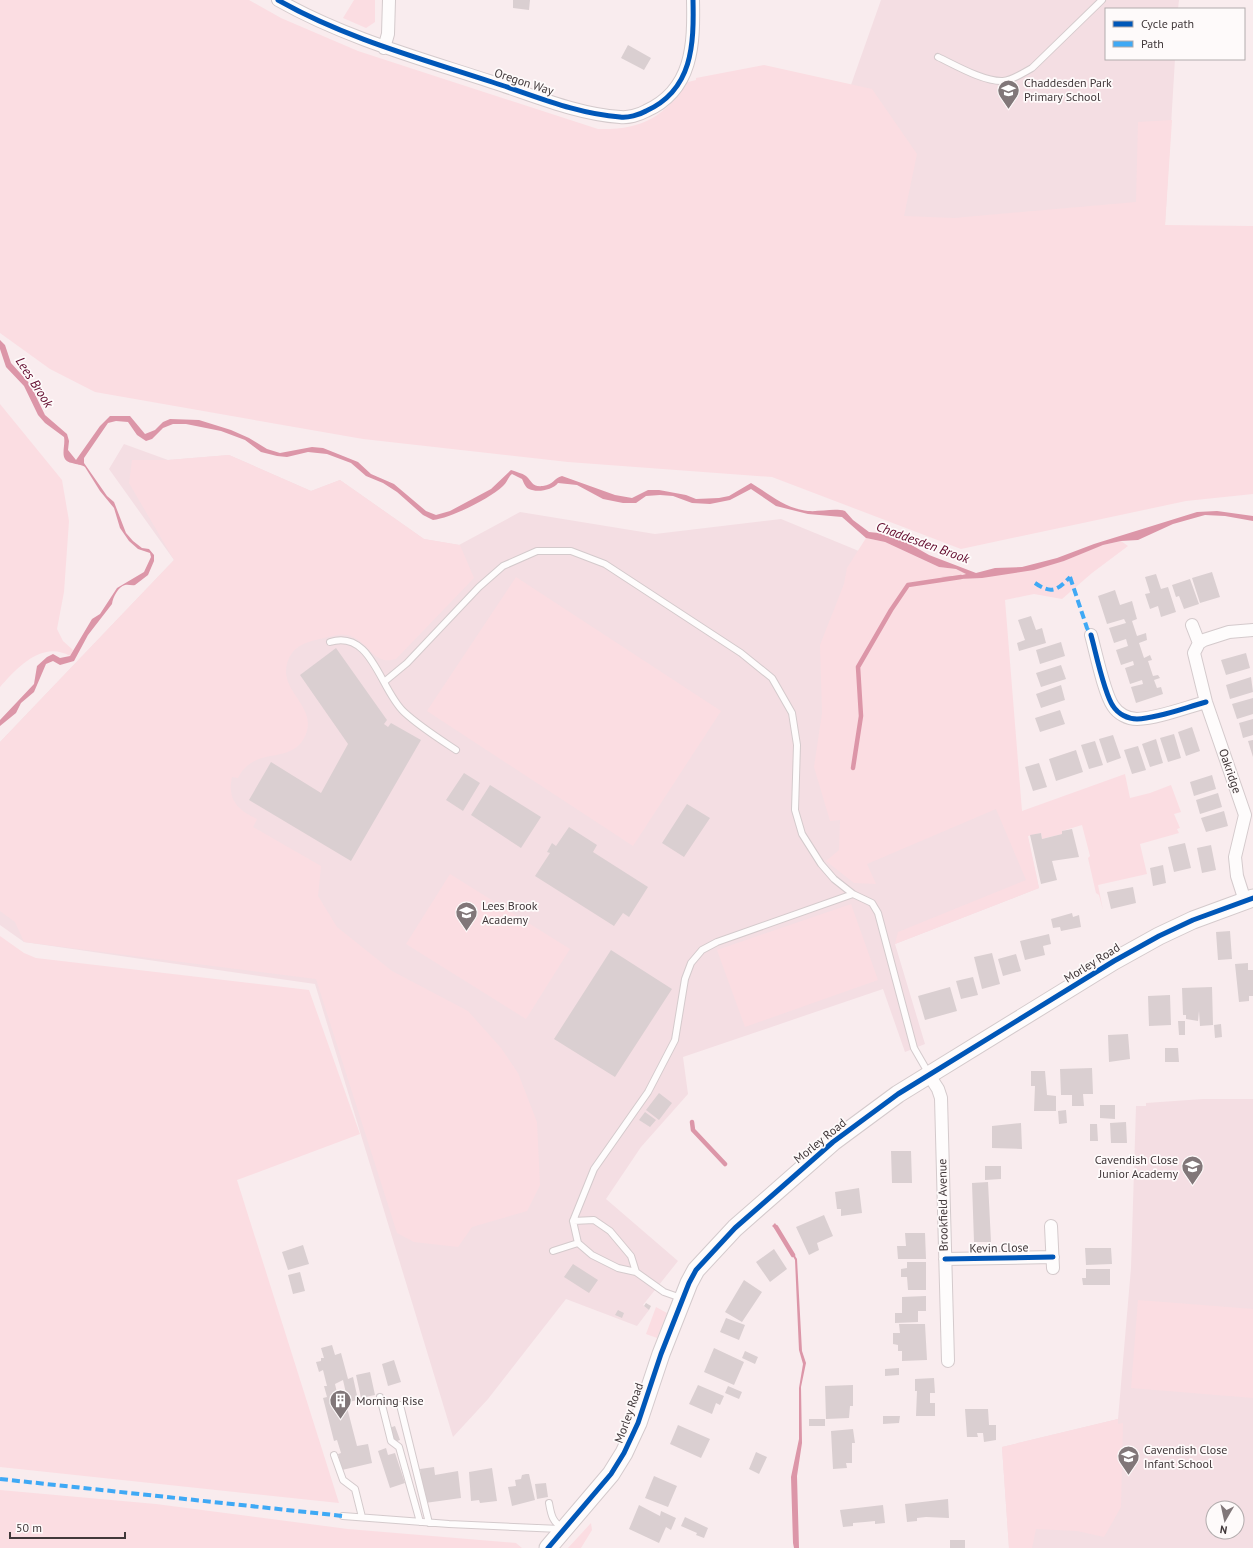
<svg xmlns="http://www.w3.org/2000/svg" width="1253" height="1548" viewBox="0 0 1253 1548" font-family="'PT Sans',sans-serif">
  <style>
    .built { fill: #f4dee3; fill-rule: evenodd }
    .green { fill: #fbdde2 }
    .water { fill: #dc96a8 }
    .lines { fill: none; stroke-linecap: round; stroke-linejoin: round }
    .stream { stroke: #dc96a8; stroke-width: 4.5 }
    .building { fill: #dacfd1 }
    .lane-casing { stroke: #d4cacc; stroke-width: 8 }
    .street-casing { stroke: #d4cacc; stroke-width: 14 }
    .secondary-casing { stroke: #d4cacc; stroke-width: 19 }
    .lane { stroke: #fefcfc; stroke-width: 6 }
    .street { stroke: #fefcfc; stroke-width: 12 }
    .secondary { stroke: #fefcfc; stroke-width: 17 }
    .quiet { stroke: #3fa9f5; stroke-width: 4; stroke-dasharray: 8 4; stroke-linecap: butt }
    .cycleway-casing { stroke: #fefafa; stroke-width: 8 }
    .cycleway { stroke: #0057b8; stroke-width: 5 }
    .labels { text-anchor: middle; stroke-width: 3.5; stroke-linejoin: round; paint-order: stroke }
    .street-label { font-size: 12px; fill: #41383a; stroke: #fefafa }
    .poi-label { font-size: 12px; fill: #41383a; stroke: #fefafa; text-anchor: start }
    .water-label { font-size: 13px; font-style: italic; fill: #61092c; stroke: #fefafa }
  </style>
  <rect width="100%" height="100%" fill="#f9ecee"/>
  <path class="built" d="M881,0H1179L1178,9H1106V59H1175L1165,225L957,228L884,213L846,99Z
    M124,444L168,460L229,455L311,491L340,480L424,539L459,545L520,512L655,534L781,519L854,549L939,587L1022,811L1039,888L895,944L925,1044L905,1052L883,989L683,1057L688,1094L641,1147L606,1199L678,1261L643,1305L649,1310L637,1326L566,1299L488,1399L453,1437L315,984L24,942L0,925V742L174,560L109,469Z
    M1203,1099H1253V1548H1009L1002,1447L1118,1419L1131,1268L1136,1106H1146V1103ZM1213,1508H1237V1532H1213Z"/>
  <path class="green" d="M0,0H249L281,18L358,51L598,129C642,130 663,118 688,82L696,80V78L764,65L872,89L917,154L904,216L954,218L1136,202L1138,122L1172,120L1165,225L1253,226V494L1186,501L961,549L772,477L568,462L363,439L95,392L50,369L0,333Z
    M354,0H375V22L366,28L343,18Z
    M0,404L62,480L69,521L64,592L57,629L63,641L73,650L70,656C42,640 17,668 0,687Z
    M229,455L311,491L340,480L424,539L460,545L474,578L396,659C374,666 370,644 353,637C343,632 334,636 324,638C307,642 292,645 287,664C279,693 322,708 303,740C288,764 254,746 238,778L232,777C227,800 238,810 257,819L253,827L321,866L318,896L337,927L392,971L468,1011L501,1048L518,1073L537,1122L540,1185L527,1211L472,1227L458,1247L414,1242L397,1233L316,979L24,942L15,922L0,911V742L174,560L129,483L132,460H168Z
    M866,538L885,542L939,567L956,569L967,574L959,576H942L959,579L994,575L1064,561L1099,546L1121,541L1128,546L1092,573L1062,599L1034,594L1005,600L1022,811L1125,774L1130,798L1150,793L1171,785L1181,812L1174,814L1180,828L1177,829L1179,833L1140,844L1147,874L1098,885L1103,910L1099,895L1096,893L1088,858L1090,856L1082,825L1062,831V834L1042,839L1041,833L1028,836L1039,888L895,944L898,932L1026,880L996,809L867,864L876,884L854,883L826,861L839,850L840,820L830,821L814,767L822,713L820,645L844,584L847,568Z
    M516,577L721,711L633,846L427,711Z
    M450,874L570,949L526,1019L406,944Z
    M851,904L878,980L745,1027L717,950Z
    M0,936L24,953L36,958L309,990L360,1134L237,1180L339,1503L0,1467Z
    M1138,1300L1253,1309V1398L1131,1388Z
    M656,1307L667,1313L657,1338L646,1334Z
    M1118,1419V1424L1123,1423L1121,1507L1104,1537L1077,1531L1036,1529L1032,1548H1009L1002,1447Z
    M0,1490L156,1504L348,1529L516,1543L522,1548H0Z
    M591,1523L592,1530L581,1548H568Z"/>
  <path class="water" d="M0,340L5,345L11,363L30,384L45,415L67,434L69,441L68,450L76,460L100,426L110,416H130L145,434L155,430L163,422L170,419L199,420L231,430L249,438L267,449L280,453L312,447L323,448L358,462L371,474L394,484L426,511L436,515L450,511L491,489L511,470C516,472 522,473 526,476C533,482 531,487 543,486C553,485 554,478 562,476L615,495L632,498L648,490H659L686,495L696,499L719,498L729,496L751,483C771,495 784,508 808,511C820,512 834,508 845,511L853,520L869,532L888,534L901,539L929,555L976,573L995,568L1022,567L1057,558L1094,544L1197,512L1217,511L1253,516V521L1225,516L1205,515L1173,524L1138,540L1121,541L1103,545L1064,561L1034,570L982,578L959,579L941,577L959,576L966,574L956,569L939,567L885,542L866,538L842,517L808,514L776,506L751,489L730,500L710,504L692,503L673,496L660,495L646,496L636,503H623L603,499L577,485L558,483C553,490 537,493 529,489C525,487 524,483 522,479L512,474C508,477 507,483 503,486C489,499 451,518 433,520L423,515L397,492L383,483L366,476L351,463L327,454L308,452L287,457L277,456L261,452L245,440L221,431L186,424H173L163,428L152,439L146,441L137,435L128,422L116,421L108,423L84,458V463L107,496L114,502L126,533L133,541L142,548L149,549L154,555V561L148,575L135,585C132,586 128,584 125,585C118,587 113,597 112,604L88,635L74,661L60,665L53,661L46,664L34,692L21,703L16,713L0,726V720L34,684L37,666L47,657L53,654L60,658L70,656L92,619L100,614L117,588L144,572L151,557L150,553L138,549L129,541L120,528L114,508L100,491L85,467C81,464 77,465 72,463C58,460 66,447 64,437L45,423L38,415L24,386L6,367L0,349Z
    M775,1223L797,1259L802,1351L806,1363L801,1387L802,1443L797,1476L799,1548H794L793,1543L791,1477L799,1439V1388L803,1364L799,1350L795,1260L782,1235L772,1226Z"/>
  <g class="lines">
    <path class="stream" d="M853,768L861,716L858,667L891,610L908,585L961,577
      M692,1122L693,1130L725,1164
      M776,1227L793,1255"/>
  </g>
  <path class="building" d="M513,0H530L529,10L513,8Z
    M628,45L651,58L644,70L621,58Z
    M1212,572L1220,597L1200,603L1192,578Z
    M1156,574L1161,589L1168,587L1176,612L1161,617L1158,606L1150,609L1145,594L1150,593L1145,577Z
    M1190,579L1199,604L1184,609L1179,596L1176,597L1172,585Z
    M1115,590L1120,605L1132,601L1137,619L1132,621L1137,636L1146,633L1147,640L1139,643L1144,658L1150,655L1152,660L1148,661L1153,676L1158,675L1160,678L1154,680L1157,688L1161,687L1163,694L1136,703L1131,687L1143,684L1142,680L1130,684L1125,668L1134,665L1133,661L1121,665L1116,650L1128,646L1126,639L1114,643L1109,628L1126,623L1124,619L1107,624L1098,596Z
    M1031,616L1036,630L1042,628L1046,643L1019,651L1017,643L1025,640L1018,620Z
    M1061,642L1065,656L1040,664L1036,650Z
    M336,648L387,720L384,724L388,727L391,723L421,740L351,861L249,800L271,762L321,793L348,744L300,675Z
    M1246,653L1250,668L1226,675L1221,660Z
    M1061,665L1066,679L1041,687L1036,673Z
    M1251,677L1253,692L1230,699L1226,685Z
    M1061,685L1065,700L1041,708L1036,694Z
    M1253,698V714L1237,719L1232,704Z
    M1060,710L1065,724L1040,732L1035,718Z
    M1253,719V735L1243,738L1239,723Z
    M1192,727L1200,751L1186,756L1178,732Z
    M1174,734L1181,758L1168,762L1160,738Z
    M1113,735L1121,758L1107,763L1099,739Z
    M1156,739L1163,763L1150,767L1142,744Z
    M1253,740V757L1248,741Z
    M1095,741L1103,765L1089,769L1081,745Z
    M1138,746L1146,770L1132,774L1124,750Z
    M1076,750L1083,772L1056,781L1049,759Z
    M1039,763L1047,787L1033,791L1025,767Z
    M464,773L480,783L463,811L446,800Z
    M1212,775L1216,789L1194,796L1190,782Z
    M490,785L541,817L521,848L471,815Z
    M1218,793L1222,807L1200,814L1196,800Z
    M687,804L710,818L684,857L662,843Z
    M1224,811L1228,826L1206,832L1201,818Z
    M569,827L597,845L593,852L648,887L629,917L623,913L614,926L535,876L550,853L547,852L552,843L556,846Z
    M1072,829L1079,857L1052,861L1057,880L1041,884L1030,835L1041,833L1042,839L1062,834V831Z
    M1185,843L1191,868L1174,872L1168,847Z
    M1211,845L1216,870L1202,873L1197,848Z
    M1163,865L1166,883L1153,886L1150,868Z
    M1133,887L1136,903L1111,909L1107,892Z
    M1072,913L1073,917L1079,915L1081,927L1061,931L1060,927L1053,928L1051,919Z
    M1230,931L1232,959L1218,960L1216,932Z
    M1049,934L1051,944L1043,946L1045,955L1025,960L1020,941Z
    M611,950L672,989L615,1077L554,1039Z
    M992,953L1000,984L982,989L974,957Z
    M1016,954L1021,971L1003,976L998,959Z
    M1248,963V970H1253V996H1249V1001L1239,1002L1235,964Z
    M973,977L978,995L961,999L956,981Z
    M950,987L957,1011L925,1020L918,996Z
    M1212,987L1213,1025L1200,1026L1199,1011L1198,1021L1186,1019V1015H1183L1182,988Z
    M1170,995L1171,1025L1149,1026L1148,996Z
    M1178,1021H1185V1035H1179Z
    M1221,1024L1222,1037L1215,1038L1214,1025Z
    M1128,1034L1130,1059L1109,1062L1108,1035Z
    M1165,1048H1178L1179,1062H1165Z
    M1092,1068L1093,1094H1083L1084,1106H1072V1095H1061L1060,1069Z
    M1031,1071H1045L1047,1095L1056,1096V1111H1034L1035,1086H1031Z
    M659,1093L672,1103L659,1120L646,1110Z
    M1100,1105H1115V1119L1100,1118Z
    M1066,1110L1067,1123L1059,1124L1058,1111Z
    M645,1112L656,1120L650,1127L639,1120Z
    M1126,1122L1127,1143H1111L1110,1123Z
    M1021,1123L1022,1149L992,1148V1126Z
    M1090,1124H1097L1098,1141H1090Z
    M891,1151H911L912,1183H892Z
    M985,1166H1001V1179L985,1180Z
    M988,1182L991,1242H974L972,1183Z
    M859,1188L862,1213L841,1216V1209H837L835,1192Z
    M824,1215L833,1236L817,1243L819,1250L809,1255L796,1227Z
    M905,1233H925L926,1259H898L897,1246H906Z
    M303,1245L309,1264L288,1270L282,1252Z
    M1085,1248H1111L1112,1264L1086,1265Z
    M774,1249L787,1269L770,1282L756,1262Z
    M907,1262H926V1290H908L907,1277H901V1269L907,1268Z
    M573,1264L598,1280L589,1293L564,1277Z
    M1086,1269H1110V1285H1083L1082,1278H1086Z
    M300,1272L305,1291L293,1294L288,1275Z
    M744,1280L762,1292L742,1322L725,1312Z
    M926,1296V1311H918V1322L895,1323V1313H902V1297Z
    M646,1303L651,1306L649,1310L644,1306Z
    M618,1310L624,1313L622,1318L615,1315Z
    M726,1318L745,1325L739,1340L720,1332Z
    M899,1324H925L927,1360L902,1361V1351H898V1345L893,1344V1333H900Z
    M332,1345L335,1355L341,1353L348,1379L353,1377L358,1400L348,1402L343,1380L335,1384L337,1393L343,1392L357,1446L368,1444L372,1463L342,1470L338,1454L341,1453L337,1440L334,1441L323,1398L327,1397L324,1386H327L323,1370L319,1372L316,1362L321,1361V1358H324L321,1348Z
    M714,1348L744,1362L734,1385L704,1372Z
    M745,1351L758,1357L755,1364L742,1358Z
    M394,1360L401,1382L388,1386L382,1364Z
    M899,1368V1375L885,1376V1369Z
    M370,1372L375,1395L361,1398L356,1375Z
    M934,1378L935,1393H930V1403H935V1416H916L917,1391H915V1379Z
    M698,1385L724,1396L720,1405L716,1403L712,1414L689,1404Z
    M853,1385V1406H850L849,1418L826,1419L825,1386Z
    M728,1386L742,1392L739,1399L725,1393Z
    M965,1409H988L989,1425H996V1440L984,1442L983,1433H977L978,1437H967Z
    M883,1416H900L899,1423L883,1424Z
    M809,1419H825V1426H809Z
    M678,1425L710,1439L701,1458L670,1444Z
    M395,1426L400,1440L394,1442L389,1428Z
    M853,1429L855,1443H852V1463H846L847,1468L833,1469L831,1431Z
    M386,1448L388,1455L395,1453L405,1483L390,1488L378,1451Z
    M756,1452L767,1457L759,1474L749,1469Z
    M434,1467L435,1475L458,1471L461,1498L425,1503L420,1469Z
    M492,1468L497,1501L480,1503L479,1500L471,1501L469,1472Z
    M526,1474H529L535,1500L512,1506L508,1487L516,1486L515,1480L521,1479L522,1475Z
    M654,1476L677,1486L668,1507L645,1498Z
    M546,1483L548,1497L537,1499L535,1484Z
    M948,1499L949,1518L926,1517L917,1518V1521L907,1522L905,1504Z
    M639,1505L660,1516L661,1511L676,1518L671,1530L666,1527L659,1543L629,1529Z
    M883,1505L885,1523L875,1524V1521L865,1522L853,1523V1526L843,1527L840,1510Z
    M685,1517L708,1528L704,1538L696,1535L697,1533L681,1526Z
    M950,1540H965V1548H950Z"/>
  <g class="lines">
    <defs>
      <path id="lane" d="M938,57C955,65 984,82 1003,81C1013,80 1023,73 1032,68L1102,0
        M330,642C372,629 380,690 404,712C419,726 438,738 456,750
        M384,682L407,663L479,587L503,566L537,551H571L605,564L741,653L772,678L792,713L797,745L795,810L802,834L821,864L834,879L853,894
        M573,1221L594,1169L648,1092L675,1040L685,979L691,963L702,950L717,942L853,894L872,903L878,913L914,1048L929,1074
        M553,1251L578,1243
        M636,1272L631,1256L610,1231L594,1220L573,1221L578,1243L592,1255L618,1268L636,1272L664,1292L681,1298
        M380,1397L391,1441L399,1447L420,1522
        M400,1405L429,1523
        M334,1455L343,1480L355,1489L362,1517
        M549,1503C551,1514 552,1522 563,1528
        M343,1516L449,1524L560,1529"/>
      <path id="street" d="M278,0C345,38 419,58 492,82C533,95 576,114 620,117C628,118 639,115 646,111C693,90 694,44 693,0
        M384,48L388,34L389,0
        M1192,625L1199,643
        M1091,635C1096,653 1104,693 1113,706C1118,714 1128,719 1137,719C1159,718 1184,708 1206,702
        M1245,901L1237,876L1235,857L1245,815L1206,702L1194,653L1199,643L1204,640L1229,632L1253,630
        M929,1075L938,1089L941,1098L948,1361
        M1051,1226L1053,1268
        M945,1259L1053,1257"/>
      <path id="secondary" d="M548,1548L611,1474L624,1453L638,1423L661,1354L689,1283L696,1270L735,1228L833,1142L898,1094L1114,961L1159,936L1193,920L1253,898"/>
    </defs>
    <use href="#lane" class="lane-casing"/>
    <use href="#street" class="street-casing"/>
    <use href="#secondary" class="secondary-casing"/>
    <use href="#lane" class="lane"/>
    <use href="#street" class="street"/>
    <use href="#secondary" class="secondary"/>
    <path class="quiet" d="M1070,577L1087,628L1091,635
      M1035,583C1051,594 1057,591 1070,577
      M0,1479L343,1516"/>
    <defs>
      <path id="cycleway" d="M278,0C345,38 419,58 492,82C533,95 576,114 620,117C628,118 639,115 646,111C693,90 694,44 693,0
        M1091,635C1096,653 1104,693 1113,706C1118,714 1128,719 1137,719C1159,718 1184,708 1206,702
        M945,1259L1053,1257
        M548,1548L611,1474L624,1453L638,1423L661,1354L689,1283L696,1270L735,1228L833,1142L898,1094L1114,961L1159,936L1193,920L1253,898"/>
    </defs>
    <use href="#cycleway" class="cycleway-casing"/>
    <use href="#cycleway" class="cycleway"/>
  </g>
  <defs>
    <symbol id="school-pin" viewBox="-11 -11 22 30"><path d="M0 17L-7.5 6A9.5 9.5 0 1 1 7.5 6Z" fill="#817779" stroke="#fefafa"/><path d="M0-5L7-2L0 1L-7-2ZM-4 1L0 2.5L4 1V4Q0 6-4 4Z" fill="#fff"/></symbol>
    <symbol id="building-pin" viewBox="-11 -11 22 30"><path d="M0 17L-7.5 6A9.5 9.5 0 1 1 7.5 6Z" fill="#817779" stroke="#fefafa"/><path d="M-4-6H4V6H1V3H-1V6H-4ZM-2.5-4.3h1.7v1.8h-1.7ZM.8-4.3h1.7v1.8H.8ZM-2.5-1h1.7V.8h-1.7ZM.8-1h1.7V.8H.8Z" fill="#fff"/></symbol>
  </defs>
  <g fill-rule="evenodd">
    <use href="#school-pin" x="996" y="78" width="25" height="34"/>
    <use href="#school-pin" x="454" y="900" width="25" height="34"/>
    <use href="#school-pin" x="1180" y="1154" width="25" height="34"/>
    <use href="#building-pin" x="328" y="1388" width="25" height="34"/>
    <use href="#school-pin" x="1116" y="1444" width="25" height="34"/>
  </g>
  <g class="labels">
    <g class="street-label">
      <text transform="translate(524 82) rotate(18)" y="4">Oregon Way</text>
      <text transform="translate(1230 771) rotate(71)" y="4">Oakridge</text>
      <text transform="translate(1092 963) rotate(-32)" y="4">Morley Road</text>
      <text transform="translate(820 1141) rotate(-39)" y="4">Morley Road</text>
      <text transform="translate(943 1205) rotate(-91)" y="4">Brookfield Avenue</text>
      <text transform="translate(999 1248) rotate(-1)" y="4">Kevin Close</text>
      <text transform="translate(629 1413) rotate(-70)" y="4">Morley Road</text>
    </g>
    <g class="poi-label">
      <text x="1024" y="87">Chaddesden Park<tspan x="1024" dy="14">Primary School</tspan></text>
      <text x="482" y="910">Lees Brook<tspan x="482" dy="14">Academy</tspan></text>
      <text x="1178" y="1164" text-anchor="end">Cavendish Close<tspan x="1178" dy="14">Junior Academy</tspan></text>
      <text x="356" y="1405">Morning Rise</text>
      <text x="1144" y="1454">Cavendish Close<tspan x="1144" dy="14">Infant School</tspan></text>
    </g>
    <g class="water-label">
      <text transform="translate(35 382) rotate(57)" y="5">Lees Brook</text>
      <text transform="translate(923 542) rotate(20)" y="5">Chaddesden Brook</text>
    </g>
  </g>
  <rect x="1105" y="8" width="140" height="52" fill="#fefafa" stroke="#b2acad"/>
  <rect x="1113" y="21" width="20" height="6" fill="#0057b8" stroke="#b2acad"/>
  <text x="1141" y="28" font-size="12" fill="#41383a">Cycle path</text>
  <rect x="1113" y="41" width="20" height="6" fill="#3fa9f5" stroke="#b2acad"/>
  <text x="1141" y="48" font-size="12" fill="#41383a">Path</text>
  <g transform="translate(1225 1520) rotate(189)"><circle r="19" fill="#fefafa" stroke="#b2acad"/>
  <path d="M0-3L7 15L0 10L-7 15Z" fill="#817779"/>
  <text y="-6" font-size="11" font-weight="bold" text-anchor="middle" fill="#41383a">N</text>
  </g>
  <path d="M10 1532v6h115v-6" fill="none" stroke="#41383a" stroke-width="2"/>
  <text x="16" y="1532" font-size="12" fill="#41383a" stroke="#fefafa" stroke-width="3" paint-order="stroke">50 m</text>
</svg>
